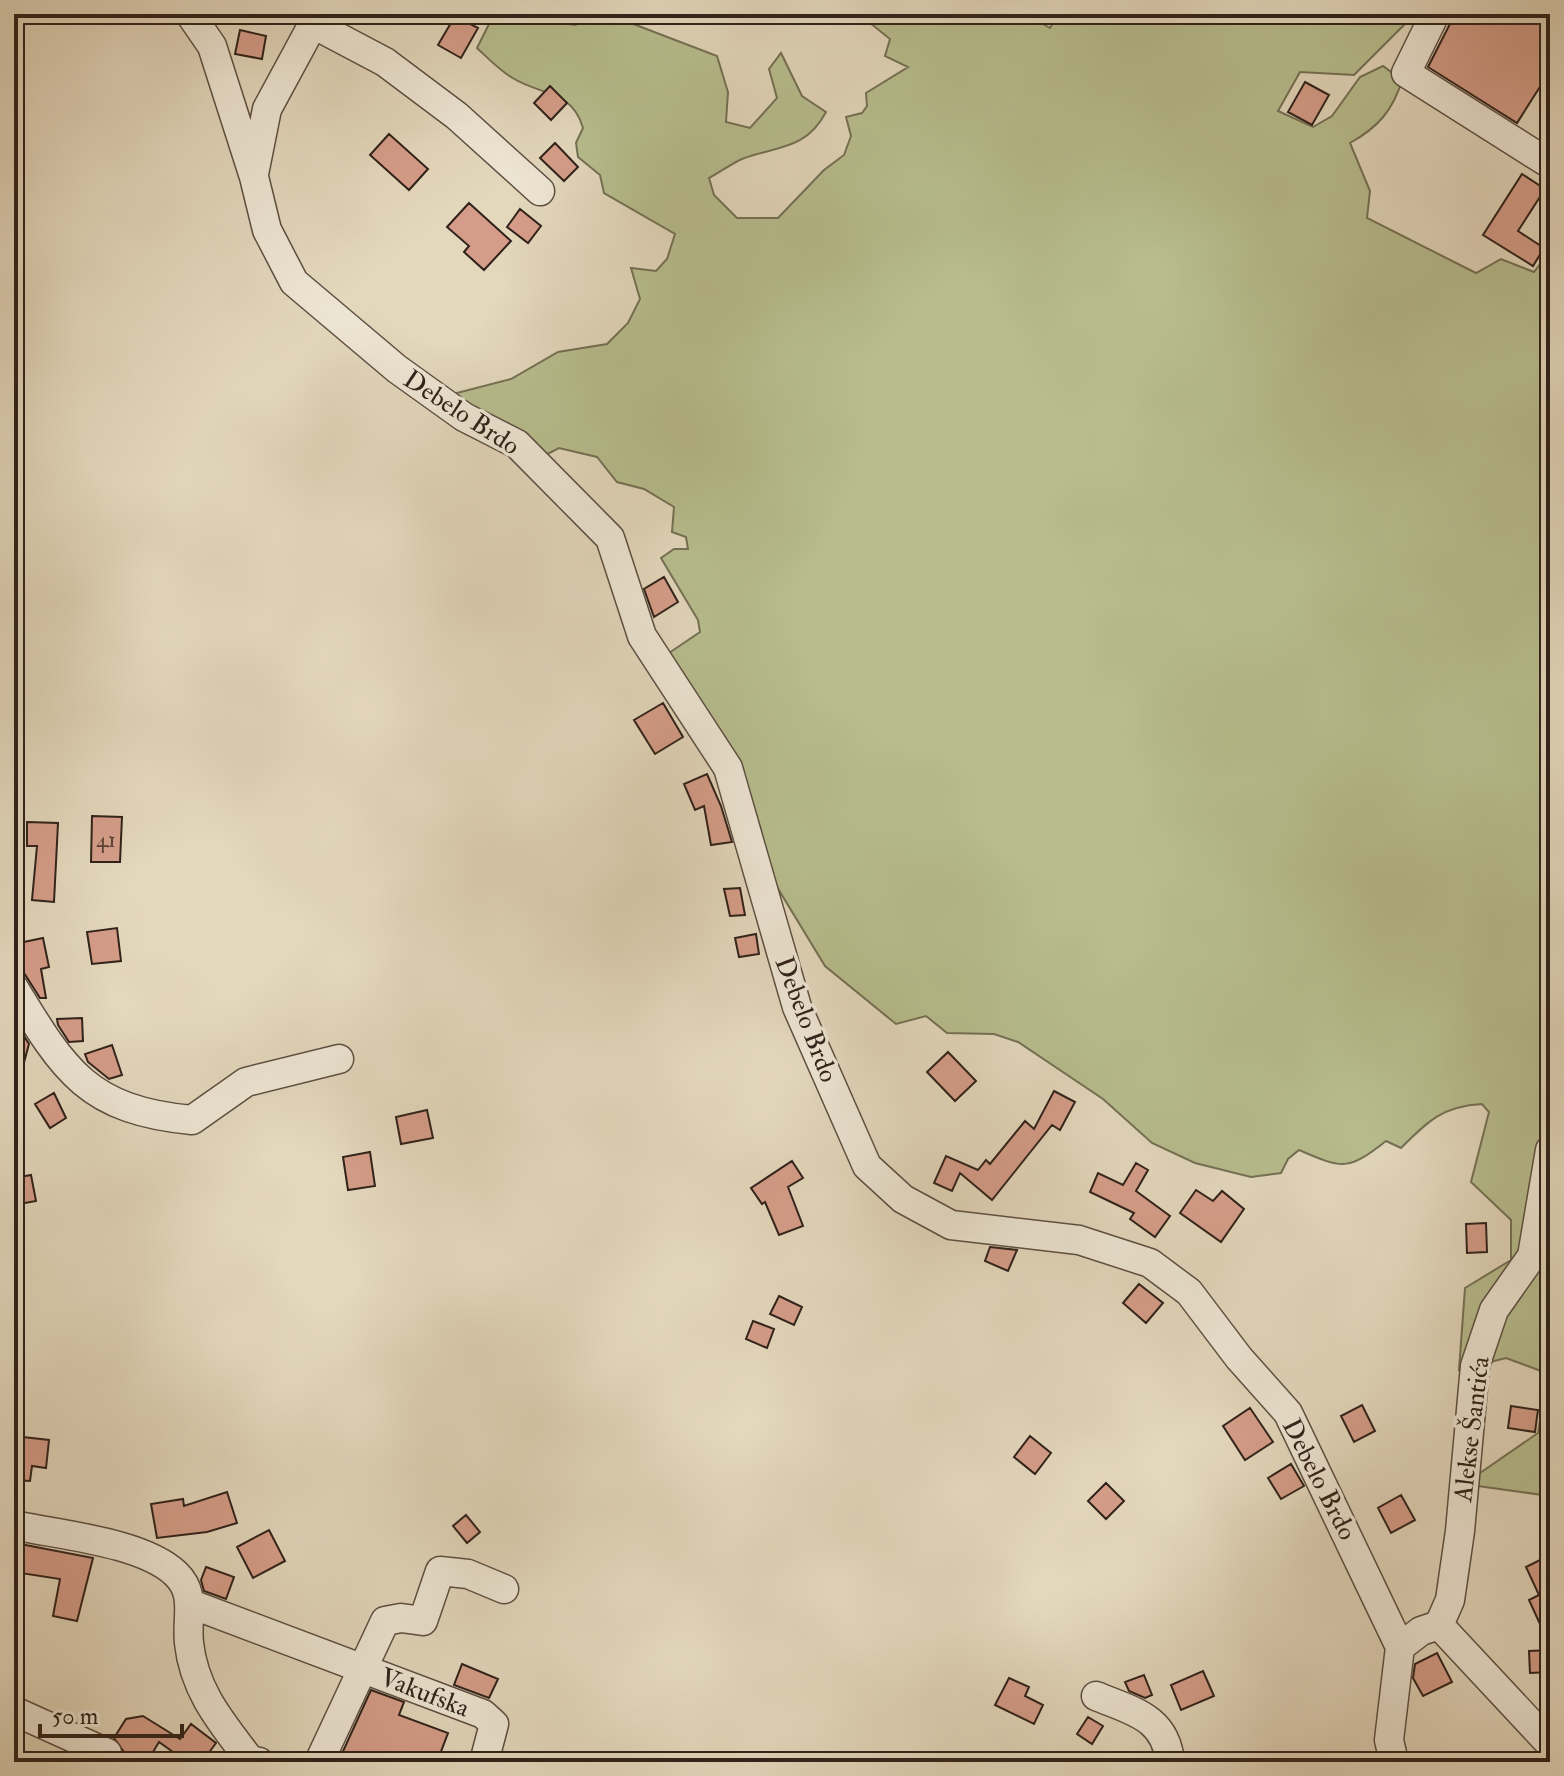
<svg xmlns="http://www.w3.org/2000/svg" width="1564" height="1776" viewBox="0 0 1564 1776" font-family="'IM FELL Double Pica',serif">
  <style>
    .green { fill: #b7bd8e; stroke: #747054; stroke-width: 2 }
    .building { fill: #d59d89; stroke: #30221a; stroke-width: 2 }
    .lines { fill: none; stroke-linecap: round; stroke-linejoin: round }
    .minor-casing { stroke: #5d4f42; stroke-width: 31 }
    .minor { stroke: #ede5d3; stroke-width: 28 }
    .labels { text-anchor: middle; stroke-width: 7; stroke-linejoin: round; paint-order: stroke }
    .number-label { font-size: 22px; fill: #594136 }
    .street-label { font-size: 26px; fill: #30221a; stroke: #ede5d3 }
  </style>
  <rect width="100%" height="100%" fill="#e3d7bc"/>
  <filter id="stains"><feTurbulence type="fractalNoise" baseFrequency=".0025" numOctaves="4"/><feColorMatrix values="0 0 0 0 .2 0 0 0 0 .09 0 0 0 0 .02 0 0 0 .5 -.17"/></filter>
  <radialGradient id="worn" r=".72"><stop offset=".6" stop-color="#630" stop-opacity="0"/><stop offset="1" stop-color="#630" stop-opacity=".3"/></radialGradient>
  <path class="green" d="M507,14L575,25L595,17L623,20L717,56L728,92L726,122L750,128L777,98L769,69L781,53L802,96L826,112C806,150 777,146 742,159C731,164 720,172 709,178L714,195L737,218H778L824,170L844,155L851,136L846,117L862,113L867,106L866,93L908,67L885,56L890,39L859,14H1020L1022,19L1032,18L1050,28L1058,14H1415L1354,75L1300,72L1278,111L1313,127L1332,116L1360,77L1383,66L1402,80C1393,111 1377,128 1350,143L1370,191L1367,218L1476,273L1501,259L1534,272L1550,251V1496L1464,1484L1538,1433L1542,1408L1541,1371L1506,1358L1459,1370L1465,1288L1511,1260V1220L1471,1182L1489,1112L1482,1104C1443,1106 1428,1121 1401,1148L1386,1141C1348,1171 1343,1169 1299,1150L1288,1159L1281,1173L1251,1177L1195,1163L1152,1143L1103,1099L1018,1042L994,1034L947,1033L926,1016L896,1024L825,966L757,854L663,657L700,632L698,620L661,558L674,549H688L686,537L672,532L674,507L644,489L617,482L597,457L559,448L534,461L453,394L511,379L558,352L607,344L628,323L640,299L631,268L656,271L667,259L675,234L604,193L600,175L578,157L576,143L583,128C572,89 540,96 511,77C498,69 488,58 477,48L491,20Z"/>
  <path class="building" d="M1455,14H1550V71L1517,123L1428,67Z
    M455,16L478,28L461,58L438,45Z
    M240,30L266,36L262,59L235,54Z
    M1305,82L1329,95L1312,125L1288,112Z
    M550,86L567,103L551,120L534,103Z
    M389,134L428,169L409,190L370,155Z
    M555,143L578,167L564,181L540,158Z
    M1522,174L1545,189L1518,231L1544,248L1533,266L1483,235Z
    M469,203L511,241L484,270L464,252L469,246L447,227Z
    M520,209L541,226L528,243L507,227Z
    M664,577L678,602L654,617L644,589Z
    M663,703L683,737L655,754L634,720Z
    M707,774L721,806L732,842L711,845L704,806L695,810L684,784Z
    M92,816L122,817L120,862H91Z
    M27,822L58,823L54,902L32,900L37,846H27Z
    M740,888L745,915L730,916L724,889Z
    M117,928L121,961L92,964L87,932Z
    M756,934L759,954L739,957L735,938Z
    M43,938L49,967L41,969L46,998H40L24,973L16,972L14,944Z
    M82,1018L83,1041L69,1042L58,1025L57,1019Z
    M14,1020L29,1044L19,1081H14Z
    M112,1045L122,1075L109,1079L88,1062L85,1054Z
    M948,1052L976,1081L955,1101L927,1072Z
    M1054,1091L1075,1102L1060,1130L1052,1125L992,1200L960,1173L952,1191L934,1183L946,1156L978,1170L986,1160L990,1164L1025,1121L1034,1129Z
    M54,1093L66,1118L50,1128L35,1104Z
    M427,1110L433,1138L401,1144L396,1117Z
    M370,1152L375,1186L348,1190L343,1157Z
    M792,1161L803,1178L788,1187L803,1226L779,1235L765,1202L762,1204L751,1188Z
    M1136,1163L1148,1170L1136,1191L1170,1216L1155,1237L1130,1219L1134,1213L1090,1192L1098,1173L1123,1185Z
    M31,1175L36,1201L14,1205V1178Z
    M1196,1190L1213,1201L1222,1191L1244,1209L1221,1242L1180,1213Z
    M1486,1223L1487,1252L1467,1253L1466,1224Z
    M990,1247L1017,1250L1008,1271L985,1261Z
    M1139,1284L1163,1303L1146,1323L1123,1303Z
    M779,1296L802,1307L794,1325L770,1314Z
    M753,1321L774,1329L767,1348L746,1339Z
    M1362,1405L1375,1431L1354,1442L1341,1416Z
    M1511,1406L1538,1410L1535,1432L1508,1428Z
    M1250,1408L1273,1442L1245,1460L1223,1426Z
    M14,1436L49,1440L46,1468L32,1466L30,1481L14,1480Z
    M1030,1436L1051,1453L1035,1474L1014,1457Z
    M1291,1464L1304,1486L1281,1499L1268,1478Z
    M1106,1483L1124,1501L1106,1519L1088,1501Z
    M227,1492L237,1523L207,1532L157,1538L151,1504L183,1499L184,1506Z
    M1401,1495L1415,1520L1391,1533L1378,1508Z
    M466,1515L480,1532L467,1543L453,1526Z
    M269,1530L285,1561L253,1578L237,1547Z
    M15,1543L93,1558L77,1621L53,1616L60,1579L14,1572Z
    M1546,1557L1550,1565V1646L1529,1600L1539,1595L1526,1567Z
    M206,1567L234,1577L226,1599L204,1591L201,1580Z
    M1550,1650V1672L1530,1673L1529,1651Z
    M1437,1653L1452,1682L1423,1696L1413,1678L1415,1664Z
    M462,1664L498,1679L489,1698L454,1685Z
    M1203,1671L1214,1696L1181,1710L1171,1685Z
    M1144,1675L1152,1695L1145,1698L1129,1691L1125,1682Z
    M1009,1678L1029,1687L1025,1696L1043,1705L1034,1724L995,1705Z
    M371,1690L404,1702L399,1715L448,1733L437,1762H414L388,1752L384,1762L339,1760Z
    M143,1716L180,1739L191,1724L216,1743L202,1762H187L159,1742L147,1762H141L124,1752L114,1738L126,1719Z
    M1088,1717L1103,1726L1092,1744L1077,1734Z"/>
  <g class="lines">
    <defs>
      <path id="minor" d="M190,14L212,46L254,177L267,230L294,282L397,369L464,417L517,444L610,538L642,636L728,768L797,1007L867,1166L903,1199L951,1225L1079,1240L1150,1263L1189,1292L1239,1358L1288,1413L1400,1647L1389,1740L1394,1762
        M1435,14L1406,73L1550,164
        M254,174L267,109L313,24L385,62L457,116L540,191
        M14,988C65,1072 88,1110 192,1120L246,1082L339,1059
        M14,1525C59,1535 143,1542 176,1574C197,1594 186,1618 189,1643C194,1691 222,1723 250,1760L259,1762
        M191,1604L483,1714L494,1724L484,1762
        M1439,1625L1550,1744
        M1400,1647L1421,1631L1439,1625L1450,1600L1460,1531L1475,1366L1494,1310L1532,1256L1550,1150
        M1096,1696C1132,1711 1166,1717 1170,1762
        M14,1711L107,1753
        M319,1762L385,1621L401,1618L423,1621L440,1571L468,1574L504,1589"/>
    </defs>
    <use href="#minor" class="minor-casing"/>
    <use href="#minor" class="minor"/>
  </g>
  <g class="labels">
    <g class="number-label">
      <text x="106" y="847">41</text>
    </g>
    <g class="street-label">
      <text transform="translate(462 412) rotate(33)" y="9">Debelo Brdo</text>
      <text transform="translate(807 1019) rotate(69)" y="9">Debelo Brdo</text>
      <text transform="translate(1471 1429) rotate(-83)" y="9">Alekse Šantića</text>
      <text transform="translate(1320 1479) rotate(63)" y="9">Debelo Brdo</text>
      <text transform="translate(425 1692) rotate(21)" y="9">Vakufska</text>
    </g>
  </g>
  <rect width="1564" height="1776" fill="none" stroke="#e3d7bc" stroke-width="48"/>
  <rect x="16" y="16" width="1532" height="1744" fill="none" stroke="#30221a" stroke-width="4"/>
  <rect x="24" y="24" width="1516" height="1728" fill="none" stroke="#30221a" stroke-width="2"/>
  <path d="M40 1724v12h142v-12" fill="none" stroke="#30221a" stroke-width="4"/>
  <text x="52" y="1724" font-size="24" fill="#30221a" stroke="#ede5d3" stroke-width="6" paint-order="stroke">50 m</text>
  <rect width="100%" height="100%" filter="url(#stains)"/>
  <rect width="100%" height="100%" fill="url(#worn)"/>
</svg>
